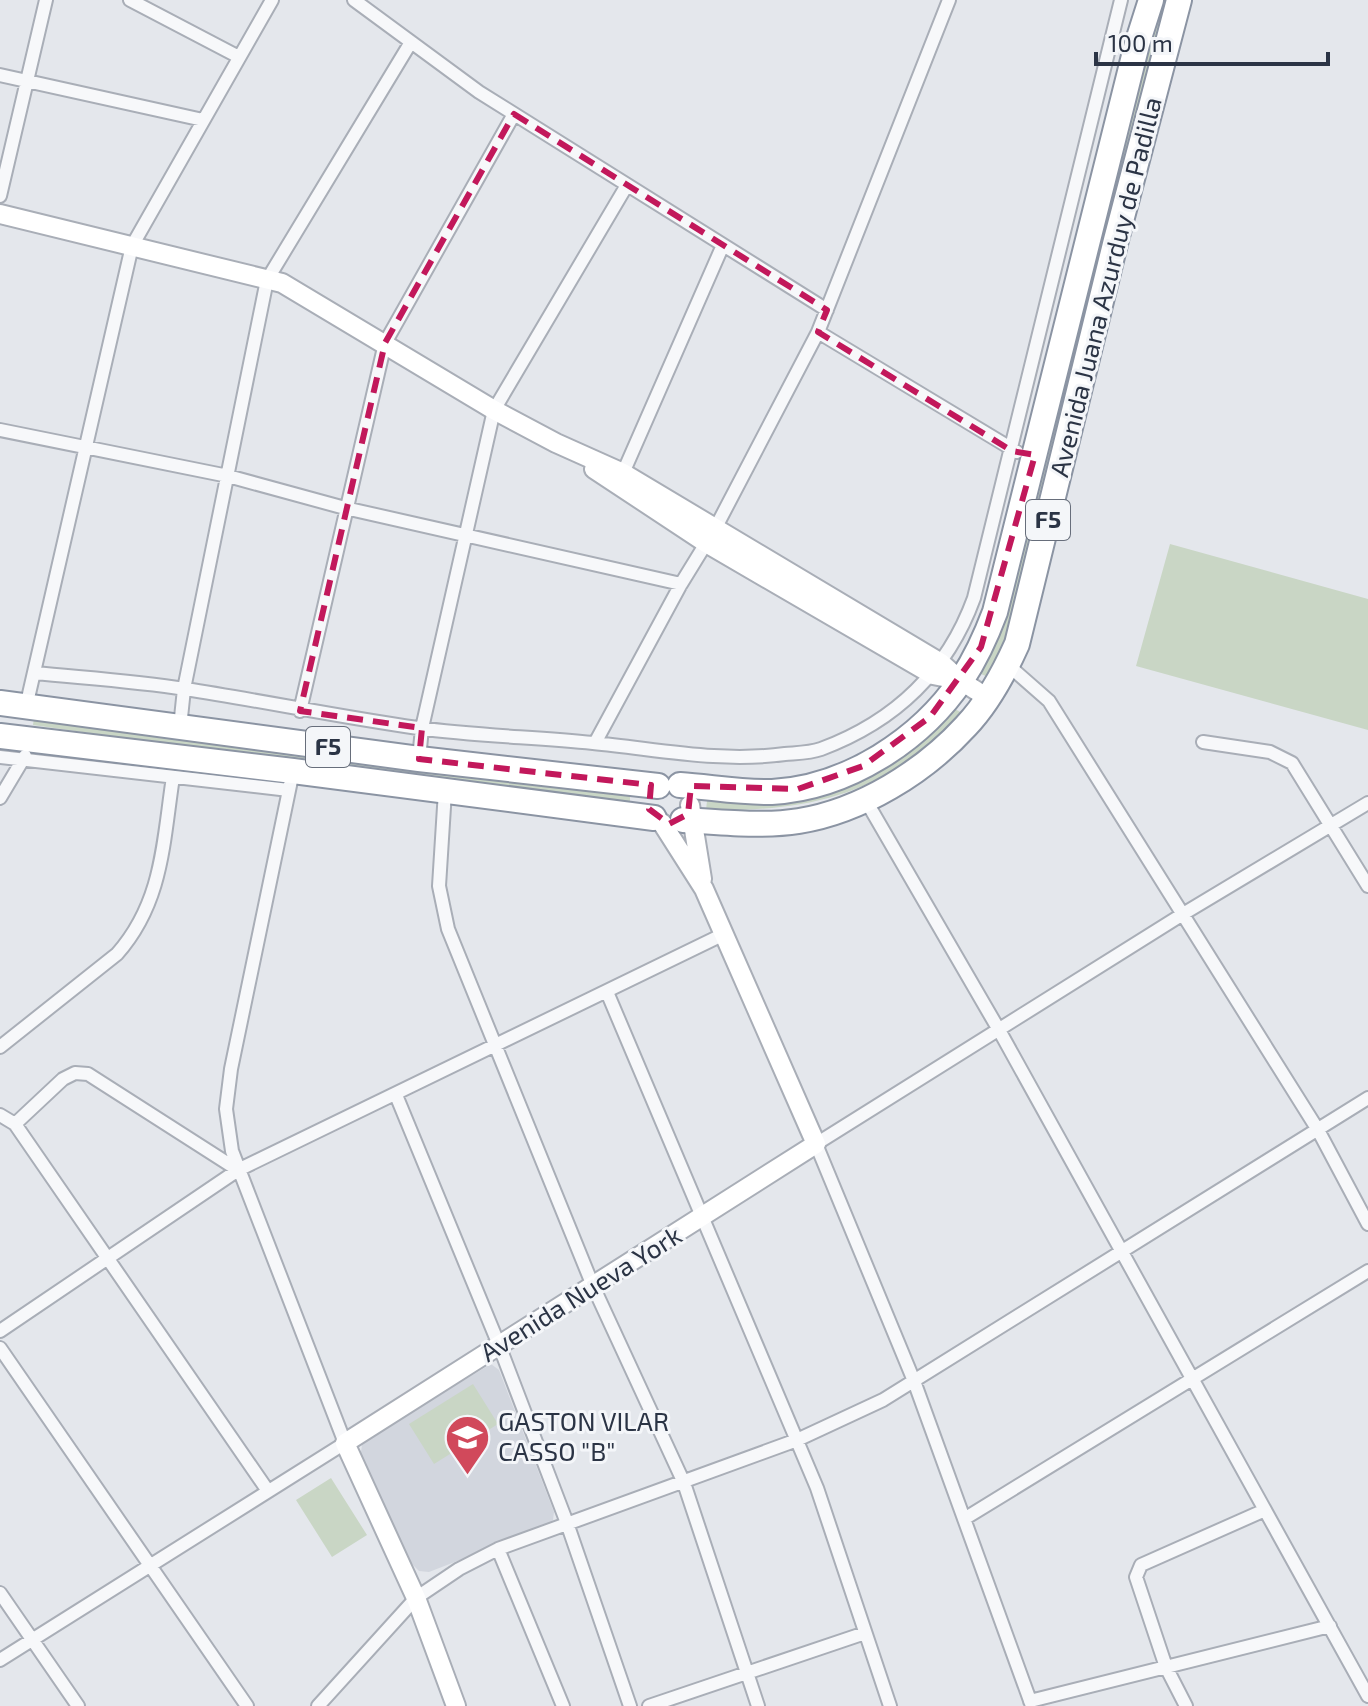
<svg xmlns="http://www.w3.org/2000/svg" width="1368" height="1706" viewBox="0 0 1368 1706" font-family="'Exo 2',sans-serif">
  <style>
    .built { fill: #d2d6de }
    .green { fill: #c9d6c5 }
    .lines { fill: none; stroke-linecap: round; stroke-linejoin: round }
    .street-casing { stroke: #a9aeb7; stroke-width: 16 }
    .secondary-casing { stroke: #a9aeb7; stroke-width: 22 }
    .highway-casing { stroke: #8b94a3; stroke-width: 28 }
    .street { stroke: #f7f8fa; stroke-width: 12 }
    .secondary { stroke: #fff; stroke-width: 18 }
    .highway { stroke: #fff; stroke-width: 24 }
    .marked { fill: none; stroke: #c2185b; stroke-width: 6; stroke-dasharray: 16 10; stroke-linejoin: round }
    .labels { text-anchor: middle; stroke-width: 6; stroke-linejoin: round; paint-order: stroke }
    .shield { fill: #f4f6f9; stroke: #676e7b; stroke-width: 2 }
    .shield-label { font-size: 24px; font-weight: bold; fill: #2b3445 }
    .street-label { font-size: 26px; fill: #2b3445; stroke: #f4f6f9 }
    .poi-label { font-size: 26px; fill: #2b3445; stroke: #f4f6f9; text-anchor: start }
  </style>
  <rect width="100%" height="100%" fill="#e4e7ec"/>
  <path class="built" d="M491,1364L499,1370L554,1512L553,1520L547,1526L429,1572L419,1571L411,1563L360,1459L362,1445L369,1437Z"/>
  <path class="green" d="M1150,22L1159,24L1146,82L1010,629L988,677L981,674L1003,629L1011,601Z
    M1170,544L1368,599V730L1136,666Z
    M955,709L962,713C888,794 811,812 706,810L707,801C810,805 884,789 955,709Z
    M34,718L630,794V804L230,753L33,725Z
    M473,1384L498,1424L434,1464L409,1424Z
    M331,1478L367,1535L332,1557L296,1500Z"/>
  <g class="lines">
    <defs>
      <path id="street" d="M130,0L239,57
        M354,0L479,92L827,310
        M0,75L203,120
        M0,196L46,0
        M818,332L1017,452
        M0,430L228,476L345,508L681,584
        M623,473L723,245
        M1008,665L1049,701L1318,1130L1368,1224
        M35,673C85,678 136,681 185,689C263,701 340,717 418,728C476,736 535,737 593,743C657,749 720,763 785,754C796,753 810,753 821,749C896,721 947,672 974,598L1121,0
        M26,707L132,246L272,0
        M300,711L385,343L514,114
        M180,727L184,689L267,280L411,42
        M1203,742L1270,752L1292,763L1368,886
        M595,743L681,584L716,527L818,332L949,0
        M0,757L289,790
        M419,759L422,728L494,410L627,185
        M445,791L439,886L448,929L593,1286L684,1483L758,1706
        M0,798L25,756
        M865,799L999,1030L1368,1696
        M607,992L817,1488L890,1706
        M0,1047L117,954C163,902 163,842 173,777
        M396,1095L499,1345L567,1523L630,1706
        M0,1115L15,1124L268,1491
        M15,1124L63,1079L75,1073L88,1074L238,1170
        M0,1331L238,1170L724,934
        M0,1348L247,1706
        M964,1519L1368,1271
        M498,1549L563,1706
        M0,1593L78,1706
        M0,1660L345,1443L232,1151L226,1109L231,1069L293,771
        M1030,1701L1330,1626
        M318,1706L416,1598L459,1569L498,1549L797,1440L883,1400L1368,1098
        M649,1706L865,1633
        M1032,1706L914,1381L816,1144L1183,914L1368,803
        M1186,1706L1166,1667L1136,1577L1141,1565L1265,1510"/>
      <path id="secondary" d="M0,214L282,283L494,410L556,443L623,473L941,663L961,681L988,698
        M594,469L706,543L933,675L958,680
        M690,805L702,879
        M456,1706L416,1598L345,1443L816,1144L704,889L662,823"/>
      <path id="highway" d="M0,703L419,759L658,786
        M0,736L293,771L654,818
        M680,785C710,787 742,793 772,792C847,788 921,740 962,679C976,658 986,636 995,612L1137,44L1151,0
        M683,820C721,822 761,827 799,821C861,811 924,772 966,726C988,703 1004,673 1017,644L1116,240L1179,0"/>
    </defs>
    <use href="#street" class="street-casing"/>
    <use href="#secondary" class="secondary-casing"/>
    <use href="#highway" class="highway-casing"/>
    <use href="#street" class="street"/>
    <use href="#secondary" class="secondary"/>
    <use href="#highway" class="highway"/>
  </g>
  <path class="marked" d="M514,114L827,310L818,332L1012,451L1035,455L981,647L930,717L863,766L798,789L691,786L688,814L669,824L649,809L651,785L419,759L422,728L300,711L385,343Z"/>
  <defs>
    <symbol id="school-pin" viewBox="-11 -11 22 30"><path d="M0 17L-7.5 6A9.5 9.5 0 1 1 7.5 6Z" fill="#d1495b" stroke="#f4f6f9"/><path d="M0-5L7-2L0 1L-7-2ZM-4 1L0 2.5L4 1V4Q0 6-4 4Z" fill="#fff"/></symbol>
  </defs>
  <g fill-rule="evenodd">
    <use href="#school-pin" x="442" y="1412" width="51" height="69"/>
  </g>
  <g class="labels">
    <g class="shield">
      <rect x="1026" y="500" width="44" height="40" rx="6"/>
      <rect x="306" y="727" width="44" height="40" rx="6"/>
    </g>
    <g class="shield-label">
      <text x="1048" y="528">F5</text>
      <text x="328" y="755">F5</text>
    </g>
    <g class="street-label">
      <text transform="translate(1106 287) rotate(-76)" y="9">Avenida Juana Azurduy de Padilla</text>
      <text transform="translate(581 1294) rotate(-32)" y="9">Avenida Nueva York</text>
    </g>
    <g class="poi-label">
      <text x="498" y="1431">GASTON VILAR<tspan x="498" dy="30">CASSO "B"</tspan></text>
    </g>
  </g>
  <path d="M1096 52v12h232v-12" fill="none" stroke="#2b3445" stroke-width="4"/>
  <text x="1108" y="52" font-size="24" fill="#2b3445" stroke="#f4f6f9" stroke-width="6" paint-order="stroke">100 m</text>
</svg>
